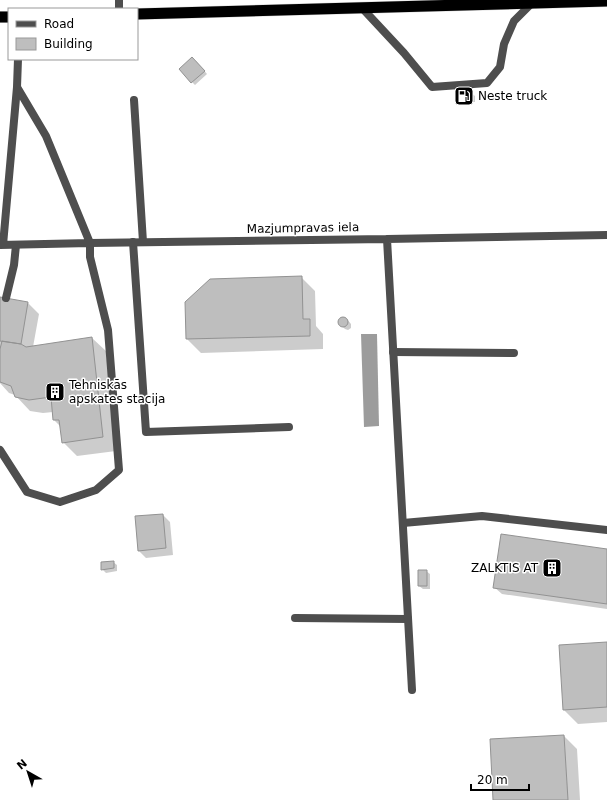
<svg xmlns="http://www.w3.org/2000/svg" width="607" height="800" viewBox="0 0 607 800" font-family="'DejaVu Sans',sans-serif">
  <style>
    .water { fill: #9c9c9c }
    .shadow { fill: #0003 }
    .building { fill: #bebebe; stroke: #929292 }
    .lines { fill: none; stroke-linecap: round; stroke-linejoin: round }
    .trunk-casing { stroke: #dbdbdb; stroke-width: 12 }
    .service { stroke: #4e4e4e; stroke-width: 8 }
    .minor { stroke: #4e4e4e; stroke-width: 8 }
    .trunk { stroke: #000; stroke-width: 11 }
    .labels { text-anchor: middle; stroke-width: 3; stroke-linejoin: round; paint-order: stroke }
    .poi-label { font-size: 12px; fill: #000; stroke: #fff; text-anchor: start }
    .street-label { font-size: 12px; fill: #000; stroke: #fff }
  </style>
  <rect width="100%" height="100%" fill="#fff"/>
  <path class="water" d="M361,334H377L379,426L364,427Z"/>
  <path class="shadow" d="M196,61L207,74L195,85L192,82Z
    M471,93L475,96V102L461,103L458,100Z
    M301,277L315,291L316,326L323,334V349L201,353L187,339Z
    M0,298L28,303L39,314L33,347L92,338L106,351L116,451L77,456L63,442L61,427L54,420L53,412L43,413L30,411L15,395L9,393L0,383Z
    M342,317L346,318L351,324V328L348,330L345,329L339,323L340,319Z
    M163,515L170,522L173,555L146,558L139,551Z
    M607,550V609L502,594L494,587Z
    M113,562L117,565V571L106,573L102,569Z
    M426,571L430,574V589H423L419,586Z
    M607,643V722L578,724L564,710Z
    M564,736L577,749L580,800H494Z"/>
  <path class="building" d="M192,57L205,71L191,83L179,69Z
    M472,92V99L457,100L456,93Z
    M302,276L303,319H310V336L186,339L185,302L210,279Z
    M0,297L28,302L21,344L0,341Z
    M338 322a5 5 0 1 1 10 0a5 5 0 1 1-10 0Z
    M92,337L103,437L62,443L59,420H53L51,397L29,400L15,397L11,386L0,382V349L2,341L21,344L26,347Z
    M163,514L166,548L138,551L135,516Z
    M501,534L607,549V604L493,588Z
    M114,561V568L101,570V562Z
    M418,570H427V586H418Z
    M607,642V707L563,710L559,645Z
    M564,735L568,800H493L490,739Z"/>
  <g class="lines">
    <defs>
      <path id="trunk" d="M137,14L607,1
        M0,17H9"/>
    </defs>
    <use href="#trunk" class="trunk-casing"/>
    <path class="service" d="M363,9L404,53L432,87L487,83L500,67L504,44L514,21L532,3
      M134,100L143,242
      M133,242L146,432L289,427
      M6,298L14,265L16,245
      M393,352L514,353
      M0,450L27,492L60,502L96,490L119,470L108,330L90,257V243
      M403,523L482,516L607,530
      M295,618L408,619"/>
    <path class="minor" d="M119,0V9
      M17,87L18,59
      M387,239L412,690
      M0,245L90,243L387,239L607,235
      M3,245L17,87L46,136L90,243"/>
    <use href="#trunk" class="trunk"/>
  </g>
  <defs>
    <symbol id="fuel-square" viewBox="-11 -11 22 22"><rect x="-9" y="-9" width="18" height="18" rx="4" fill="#000" stroke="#fff"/><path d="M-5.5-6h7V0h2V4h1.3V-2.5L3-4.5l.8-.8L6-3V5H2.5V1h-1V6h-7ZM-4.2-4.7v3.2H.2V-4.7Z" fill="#fff"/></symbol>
    <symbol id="building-square" viewBox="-11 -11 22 22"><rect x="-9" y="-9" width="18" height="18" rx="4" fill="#000" stroke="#fff"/><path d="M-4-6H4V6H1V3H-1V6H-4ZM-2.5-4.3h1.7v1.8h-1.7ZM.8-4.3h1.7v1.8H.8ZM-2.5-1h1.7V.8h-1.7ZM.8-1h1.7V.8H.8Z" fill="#fff"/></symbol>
  </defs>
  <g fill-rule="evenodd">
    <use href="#fuel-square" x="453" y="85" width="22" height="22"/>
    <use href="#building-square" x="44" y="381" width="22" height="22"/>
    <use href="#building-square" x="541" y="557" width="22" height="22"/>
  </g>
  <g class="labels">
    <g class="poi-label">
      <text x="478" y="100">Neste truck</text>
      <text x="69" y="389">Tehniskās<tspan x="69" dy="14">apskates stacija</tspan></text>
      <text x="538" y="572" text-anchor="end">ZALKTIS AT</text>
    </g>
    <g class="street-label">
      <text transform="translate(303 228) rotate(-1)" y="4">Mazjumpravas iela</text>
    </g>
  </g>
  <rect x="8" y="8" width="130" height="52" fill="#ffffff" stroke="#999999"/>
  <rect x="16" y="21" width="20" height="6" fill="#4e4e4e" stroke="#999999"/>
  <text x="44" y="28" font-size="12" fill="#000000">Road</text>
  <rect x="16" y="38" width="20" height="12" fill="#bebebe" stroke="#999999"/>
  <text x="44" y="48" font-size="12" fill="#000000">Building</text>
  <g transform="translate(28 772) rotate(321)" stroke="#ffffff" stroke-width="3" paint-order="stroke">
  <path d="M0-3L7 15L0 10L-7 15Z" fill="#000000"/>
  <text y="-6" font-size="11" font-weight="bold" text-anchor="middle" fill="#000000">N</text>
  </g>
  <path d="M471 784v6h58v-6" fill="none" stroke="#000000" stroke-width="2"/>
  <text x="477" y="784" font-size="12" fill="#000000" stroke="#ffffff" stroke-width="3" paint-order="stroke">20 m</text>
</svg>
